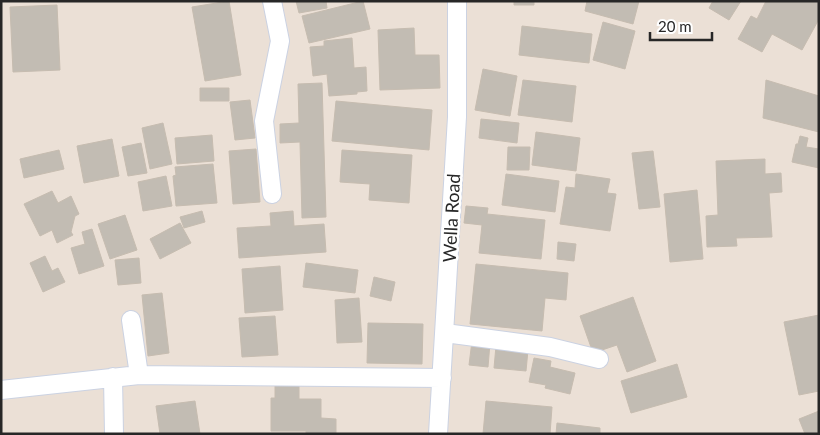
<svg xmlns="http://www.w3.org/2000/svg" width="820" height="435" viewBox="0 0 820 435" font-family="Lato,sans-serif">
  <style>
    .building { fill: #c2bcb3; stroke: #c6bcb0 }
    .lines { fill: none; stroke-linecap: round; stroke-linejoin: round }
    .minor-casing { stroke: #cbd2e2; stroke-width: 20 }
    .minor { stroke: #fff; stroke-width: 18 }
    .labels { text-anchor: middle; stroke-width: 5; stroke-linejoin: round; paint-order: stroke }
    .street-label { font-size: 18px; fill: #272727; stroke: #fff }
  </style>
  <rect width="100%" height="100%" fill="#ebe0d6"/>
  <path class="building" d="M229,1L241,75L205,81L192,7Z
    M296,1H326L327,8L299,13Z
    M363,1L370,29L309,43L302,16Z
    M514,1H534V5H514Z
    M587,1H639L633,24L585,11Z
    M713,1H741L729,20L709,8Z
    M766,1H819V19L802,50L772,34L762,52L738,39L751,16L757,19Z
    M57,5L60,70L13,72L10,7Z
    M603,22L635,31L625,69L593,60Z
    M522,26L592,34L589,63L519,55Z
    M414,28L415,55H439L440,88L380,90L378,30Z
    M352,38L354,68L366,67L367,91L357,92V94L329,96L327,74L313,76L310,47L324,46V41Z
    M483,69L517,76L510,116L475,110Z
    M523,80L576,86L572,122L518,115Z
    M766,80L819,96V132L763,118Z
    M322,83L326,217L302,218L300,142L280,143V124L299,123L298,84Z
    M200,88H229V101H200Z
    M250,100L255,138L235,140L230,102Z
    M336,101L432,110L429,150L332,141Z
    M481,119L519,123L517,143L479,138Z
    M163,123L172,164L150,169L142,128Z
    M536,132L580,138L576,171L532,165Z
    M212,135L214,161L177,164L175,138Z
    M800,136L808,138L806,147L819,149V168L792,162L796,144H798Z
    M112,139L119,176L84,183L77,146Z
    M141,143L147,173L128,176L122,147Z
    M508,147H530L529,170H507Z
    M256,149L260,202L233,204L229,151Z
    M59,150L64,169L24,178L20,159Z
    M342,150L412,155L409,203L369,200L370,184L340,182Z
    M653,151L660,207L639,209L632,153Z
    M765,159V174L781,173L782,192L769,193L772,237L736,238L737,246L707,247L706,216L718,215L716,161Z
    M213,164L217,203L176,206L173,176L176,175L175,167Z
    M506,174L559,181L555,212L502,205Z
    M576,174L610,179L607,193L616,194L610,231L560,224L566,187L575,188Z
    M166,176L172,206L143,211L138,182Z
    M697,190L703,259L670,262L664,194Z
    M52,191L58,203L71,196L79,214L75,216L71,232L73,235L57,243L52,230L40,236L24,204Z
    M466,206L488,208L487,214L545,220L541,259L479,253L482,225L464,223Z
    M202,211L205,222L184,228L180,217Z
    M293,211L294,226L324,224L326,252L239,258L237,228L271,226L270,213Z
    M125,215L137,250L110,259L98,224Z
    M180,223L191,243L160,259L150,239Z
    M92,229L104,266L79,274L71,248L85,244L82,232Z
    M558,242L576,244L574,261L557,259Z
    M45,256L52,271L58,268L65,282L43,292L30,263Z
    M139,258L141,283L118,285L115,260Z
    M306,263L358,270L355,293L303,287Z
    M476,264L568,273L566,300L545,298L542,331L470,324Z
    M280,266L283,310L245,313L242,269Z
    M374,277L395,282L391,301L370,296Z
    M162,293L169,353L148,356L142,295Z
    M633,297L656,361L627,372L617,345L593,353L580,316Z
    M359,298L362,342L337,343L335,300Z
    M819,315V391L799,395L784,322Z
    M275,316L278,355L242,357L239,318Z
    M368,323L423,324L422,364L367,363Z
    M472,341L490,343L488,367L469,365Z
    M496,346L528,350L526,371L494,368Z
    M534,358L551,361L550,367L575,373L570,394L545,388L546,385L529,382Z
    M677,364L687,397L631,413L621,381Z
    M275,385H299V399H321V418L336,419V434H306V431H271V398H275Z
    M195,401L200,434H160L156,406Z
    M486,401L552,407L550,434H483Z
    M819,411V434H805L799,419Z
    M557,423L600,428V434H556Z"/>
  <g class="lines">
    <defs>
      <path id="minor" d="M272,194L264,121L280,41L272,1
        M131,320L139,375
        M445,333L550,347L599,359
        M113,377L114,434
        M1,390L139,375L442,378
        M438,434L457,117V1"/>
    </defs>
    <use href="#minor" class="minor-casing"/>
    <use href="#minor" class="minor"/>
  </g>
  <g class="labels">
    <g class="street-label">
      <text transform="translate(452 218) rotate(-87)" y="6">Wella Road</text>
    </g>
  </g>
  <rect width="820" height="435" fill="none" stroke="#272727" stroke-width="5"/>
  <path d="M650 32v8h62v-8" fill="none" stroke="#272727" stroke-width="2.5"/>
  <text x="658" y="32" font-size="15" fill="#272727" stroke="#ffffff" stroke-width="4" paint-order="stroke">20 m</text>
</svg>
